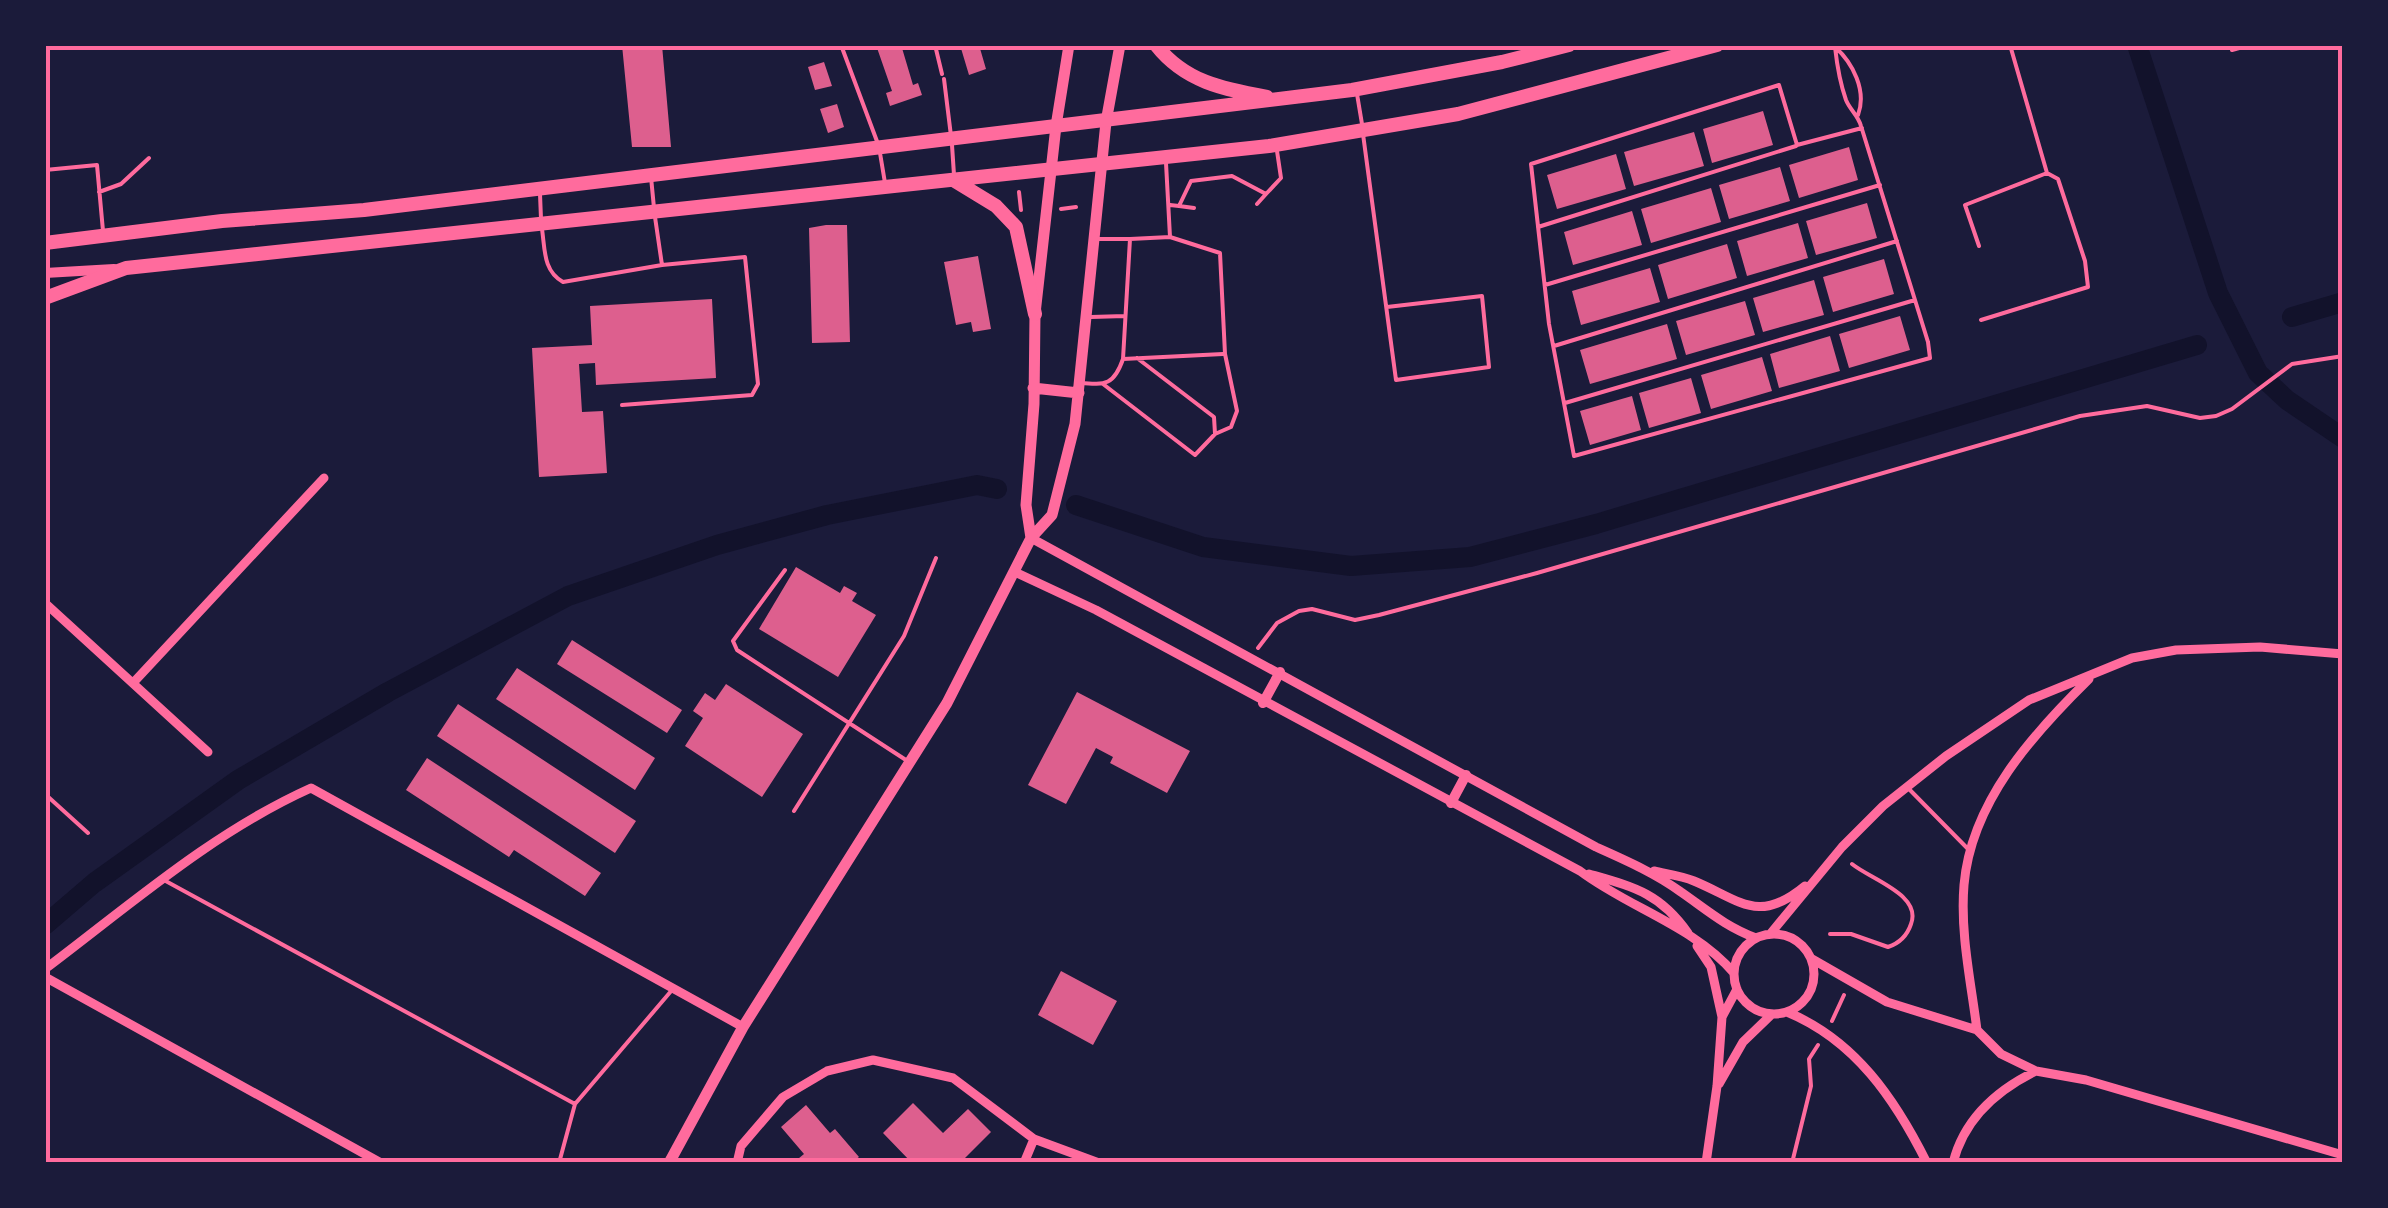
<svg xmlns="http://www.w3.org/2000/svg" width="2388" height="1208" viewBox="0 0 2388 1208" font-family="'Noto Sans',sans-serif">
  <style>
    .lines { fill: none; stroke-linecap: round; stroke-linejoin: round }
    .canal { stroke: #12122b; stroke-width: 20 }
    .building { fill: #dd5f8e }
    .path { stroke: #ff6b9d; stroke-width: 4 }
    .service { stroke: #ff6b9d; stroke-width: 4 }
    .minor { stroke: #ff6b9d; stroke-width: 9 }
    .tertiary { stroke: #ff6b9d; stroke-width: 10 }
    .secondary { stroke: #ff6b9d; stroke-width: 11 }
    .primary { stroke: #ff6b9d; stroke-width: 14 }
    .neatline { fill: none; stroke: #ff6b9d; stroke-width: 4 }
  </style>
  <rect width="100%" height="100%" fill="#1b1b3a"/>
  <g class="lines">
    <path class="canal" d="M2137,45L2218,293L2258,373L2287,400L2343,438
      M2292,317L2343,302
      M1076,505L1203,547L1351,566L1470,557L1596,524L2197,345
      M45,925L94,883L238,780L388,692L568,596L717,545L827,515L977,485L997,489"/>
  </g>
  <path class="building" d="M622,45H662L671,147H632Z
    M876,45H908L902,48L913,85L918,83L922,95L890,106L886,93L892,91Z
    M960,45H979L986,69L969,75Z
    M824,62L832,86L815,90L808,67Z
    M837,104L844,127L828,133L820,109Z
    M1763,111L1773,145L1712,163L1703,129Z
    M1694,132L1704,166L1634,186L1624,152Z
    M1849,147L1858,180L1799,198L1789,165Z
    M1616,154L1626,189L1557,209L1547,175Z
    M1780,167L1790,201L1729,219L1719,185Z
    M1711,188L1721,222L1651,243L1641,209Z
    M1867,203L1877,238L1816,255L1806,221Z
    M1632,211L1642,245L1573,265L1564,232Z
    M1798,223L1808,258L1747,276L1737,241Z
    M826,225H847L850,342L812,343L809,228Z
    M1727,244L1737,278L1668,299L1658,265Z
    M978,256L991,329L973,332L971,322L956,325L944,262Z
    M1884,259L1894,294L1833,312L1823,277Z
    M1650,268L1660,302L1581,325L1572,291Z
    M1814,280L1824,315L1763,332L1753,298Z
    M712,299L716,378L596,385L595,363L579,364L582,412L603,411L607,473L539,477L532,348L592,345L590,306Z
    M1745,301L1755,335L1686,355L1676,321Z
    M1900,316L1910,350L1849,368L1839,334Z
    M1667,324L1677,359L1590,384L1580,350Z
    M1830,336L1840,371L1779,388L1770,354Z
    M1762,357L1772,391L1711,409L1701,375Z
    M1691,378L1701,413L1649,428L1639,393Z
    M1632,396L1641,430L1590,445L1580,411Z
    M796,567L840,593L844,586L857,593L852,601L876,615L838,677L759,629Z
    M572,640L682,710L667,733L557,664Z
    M517,668L655,758L635,790L496,699Z
    M726,684L803,734L762,797L685,746L703,718L693,711L705,693L715,700Z
    M1077,692L1190,751L1167,793L1110,763L1113,757L1096,748L1066,804L1028,785Z
    M458,704L636,821L615,853L437,736Z
    M427,758L601,873L585,896L514,850L509,857L406,790Z
    M1061,971L1117,1001L1093,1045L1038,1015Z
    M913,1103L943,1133L968,1109L991,1132L965,1158L971,1163H912L883,1133Z
    M806,1105L830,1133L835,1129L859,1157L851,1163H793L804,1154L781,1127Z"/>
  <g class="lines">
    <path class="path" d="M1019,192L1021,210
      M1061,209L1076,207
      M1258,648L1277,623L1299,611L1312,609L1355,620L1379,615L1537,573L2080,416L2147,406L2200,418L2216,416L2232,409L2292,364L2343,356
      M1830,934H1851L1888,947C1900,943 1907,936 1911,924C1922,895 1872,880 1852,864
      M1832,1021L1844,995
      M1792,1163L1811,1086L1809,1059L1818,1045"/>
    <path class="service" d="M841,45L878,144
      M935,45L942,74
      M2231,45L2232,50L2250,45
      M944,79L951,136
      M1357,94L1362,124
      M1858,115C1867,91 1853,63 1835,47C1837,65 1840,83 1846,100C1850,110 1858,115 1861,126C1884,198 1906,270 1928,342L1930,358L1574,456L1549,324L1531,164L1779,85L1797,145L1862,128
      M1363,134L1396,380L1489,367L1482,296L1387,307
      M952,145L954,175
      M880,153L885,183
      M45,170L97,165L103,231
      M651,177L654,208
      M99,192L121,184L149,158
      M540,194L541,219
      M1257,204L1266,194
      M1170,205L1179,206L1191,181L1232,176L1266,194L1281,178L1277,151
      M1179,206L1194,208
      M1538,227L1796,146
      M542,229C545,249 543,271 563,282L662,265L655,217
      M1130,239L1170,237
      M1979,246L1965,205L2047,173L2010,45
      M1545,285L1880,185
      M1091,317L1125,316
      M1981,320L2088,287L2085,261L2058,179L2047,173
      M1554,346L1897,241
      M1137,358L1214,417L1215,434
      M1123,359L1223,354
      M1080,383C1106,385 1114,385 1123,359L1130,239H1097
      M1103,384L1195,455L1215,434L1231,427L1237,411L1225,354L1220,253L1170,237L1166,163
      M1565,403L1915,300
      M622,405L752,395L758,384L745,257L662,265
      M785,570L733,641L737,650L909,762
      M1907,787L1970,851
      M45,794L88,833
      M794,811L904,636L936,558
      M162,879L575,1104
      M559,1163L575,1104L672,990"/>
    <path class="minor" d="M1031,538L1596,847C1625,860 1655,873 1681,892C1707,910 1726,927 1756,938
      M1015,572L1096,610L1580,871C1629,908 1694,926 1734,973
      M45,603L208,752
      M133,683L324,478
      M1654,871C1667,874 1682,876 1694,881C1740,900 1758,925 1805,886
      M1589,874C1634,887 1660,893 1688,933
      M1771,933L1842,847L1883,806L1946,756L2029,700L2132,658L2176,650L2260,647L2343,654
      M1734 974a40 40 0 1 1 80 0a40 40 0 1 1-80 0Z
      M1697,946L1711,967L1722,1017
      M1812,959L1887,1002L1977,1030L2001,1054L2036,1071L2086,1080L2343,1155
      M45,969C130,905 213,832 311,788L743,1027
      M45,977L381,1163
      M1787,1012C1855,1040 1895,1099 1927,1163
      M1977,1030C1971,982 1960,933 1964,885C1971,802 2033,734 2089,679
      M1719,1084L1743,1042L1772,1014
      M737,1163L741,1146L783,1097L827,1071L873,1060L953,1078L1034,1139L1099,1163
      M1024,1163L1034,1139
      M1706,1163L1717,1086L1722,1017L1737,989
      M1953,1163C1964,1119 1997,1090 2036,1071"/>
    <path class="tertiary" d="M45,273L114,269
      M1263,703L1280,672
      M1451,803L1466,775"/>
    <path class="secondary" d="M1033,388L1079,393
      M1031,538L1026,505L1034,404L1035,314L1056,126L1069,45
      M669,1163L743,1027L947,703L1031,538L1052,515L1075,424L1106,122L1120,45"/>
    <path class="primary" d="M1156,45C1185,82 1223,89 1267,97
      M955,181L996,206L1016,227L1035,314
      M45,243L222,221L364,210L1352,90L1502,62L1569,45
      M45,298L126,268L1269,146L1458,114L1717,45"/>
  </g>
  <rect width="2388" height="1208" fill="none" stroke="#1b1b3a" stroke-width="95"/>
  <rect x="48" y="48" width="2292" height="1112" class="neatline"/>
</svg>
